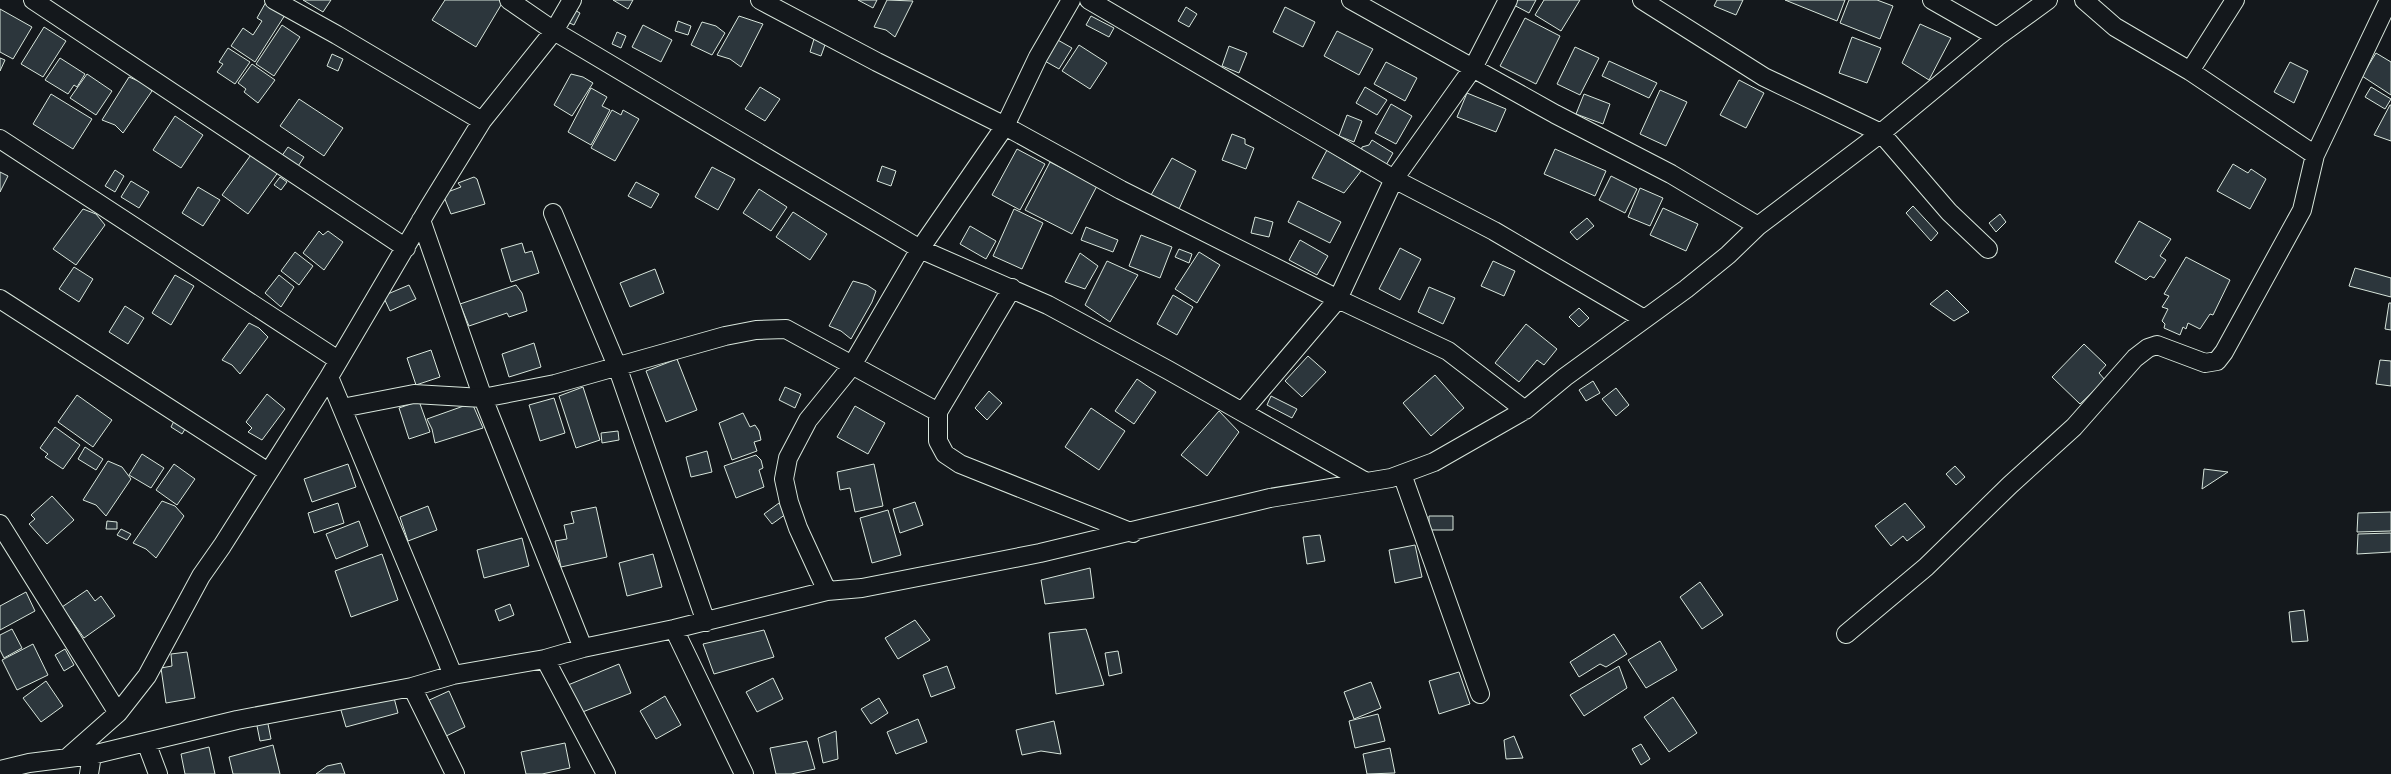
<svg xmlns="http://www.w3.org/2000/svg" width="2391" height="774" viewBox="0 0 2391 774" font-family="'Exo 2',sans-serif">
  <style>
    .building { fill: #2c363c; stroke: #d8e6dc }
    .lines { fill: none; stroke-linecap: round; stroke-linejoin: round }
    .minor-casing { stroke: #d8e6dc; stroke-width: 20 }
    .minor { stroke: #14181c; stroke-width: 18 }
  </style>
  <rect width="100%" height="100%" fill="#14181c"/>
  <path class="building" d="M303,0H331L323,12Z
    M445,0H504L476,47L432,20Z
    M613,0H633L628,9Z
    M858,0H877L873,8Z
    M887,0L913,1L895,37L886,30L874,27Z
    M1509,0H1536L1529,13L1508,2Z
    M1544,0H1580L1561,31L1535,15Z
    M1717,0H1743L1736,15L1714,6Z
    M1785,0H1845L1837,21Z
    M1849,0H1877L1893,6L1880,39L1840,23Z
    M266,2L285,15L255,62L231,46L243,28L253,35L262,21L257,18Z
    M569,7L580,13L574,25L563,20Z
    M1186,7L1197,14L1189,27L1178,21Z
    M1285,7L1315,22L1303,47L1273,32Z
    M0,9L32,27L13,59L0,52Z
    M739,16L763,24L741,67L730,59L717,55Z
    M1091,16L1114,28L1109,37L1086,25Z
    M1525,18L1560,36L1536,84L1500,66Z
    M678,21L691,26L688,35L675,31Z
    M702,22L716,26L725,33L712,55L691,45Z
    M1920,24L1951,38L1929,80L1902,63Z
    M282,25L300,37L274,76L256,64Z
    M643,25L672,40L661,62L632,47Z
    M44,27L66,41L43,77L21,64Z
    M1337,31L1373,49L1359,75L1324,56Z
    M617,32L626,36L621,48L612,44Z
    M1852,37L1881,48L1867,83L1839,73Z
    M814,39L826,42L821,56L810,52Z
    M1056,39L1072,48L1059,69L1043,60Z
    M1079,45L1107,63L1090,89L1062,71Z
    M1229,46L1247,53L1239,73L1222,66Z
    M1575,47L1599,58L1580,95L1557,84Z
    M228,48L250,62L235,84L217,72L223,64L219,62Z
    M2376,53L2391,62V95L2362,76Z
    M332,54L343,59L338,71L327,66Z
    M0,58L5,60L0,71Z
    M60,58L85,74L77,87L74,85L68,94L45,80Z
    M1609,61L1657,83L1649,98L1602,76Z
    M1386,62L1417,78L1405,101L1374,84Z
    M2290,62L2308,71L2294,103L2274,92Z
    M252,64L275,80L258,103L244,92L246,89L238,83Z
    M87,74L112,91L96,115L70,98Z
    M571,74L583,77L593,83L572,116L554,105Z
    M129,77L143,83L152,91L123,133L115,125L102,120Z
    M1739,80L1764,93L1746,128L1720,115Z
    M760,87L780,99L765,121L745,109Z
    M1365,87L1387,100L1377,115L1356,103Z
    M2371,87L2391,99L2385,109L2365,97Z
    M591,88L607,97L602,106L610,110L591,145L568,132Z
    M1660,90L1687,102L1666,146L1640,134Z
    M1467,93L1506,109L1496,132L1457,117Z
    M51,94L92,119L73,149L33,124Z
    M1584,94L1610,104L1603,124L1576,114Z
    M299,99L343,128L324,156L280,126Z
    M1391,104L1412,116L1396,144L1375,133Z
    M2390,105H2391V141L2374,135Z
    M612,110L621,115L623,110L639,119L615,161L591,148Z
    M1347,115L1362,121L1354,142L1339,136Z
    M175,116L203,135L181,168L153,150Z
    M1232,134L1245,139V144L1254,148L1246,169L1222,160Z
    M1372,140L1393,153L1385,167L1361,153L1362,147L1369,145Z
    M288,147L304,157L295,171L279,160Z
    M1017,149L1045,164L1020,210L992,195Z
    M1555,149L1606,171L1595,196L1544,174Z
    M1327,150L1361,171L1344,193L1312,178Z
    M253,152L279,171L248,214L222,195Z
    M1172,158L1196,171L1179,209L1151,195Z
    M1050,162L1097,186L1072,234L1025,210Z
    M2233,164L2248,173L2251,169L2266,179L2250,209L2217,191Z
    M882,166L896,171L891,186L877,181Z
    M712,167L735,179L718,210L695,197Z
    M115,170L124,176L115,192L105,186Z
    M0,172L8,176L0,192Z
    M1611,176L1637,189L1625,213L1599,200Z
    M280,177L287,182L281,190L274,185Z
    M474,177L477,179L485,204L451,214L444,197L445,193L461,187L458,183Z
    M131,181L149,192L139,208L121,197Z
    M636,182L659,194L651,208L628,196Z
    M198,187L220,200L203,226L182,213Z
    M1640,188L1663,198L1650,226L1628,217Z
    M759,189L787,207L771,231L743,213Z
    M1298,201L1341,222L1330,243L1288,222Z
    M1913,206L1938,233L1931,241L1906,213Z
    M1663,208L1698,224L1686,251L1650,235Z
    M83,209L96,214L105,225L76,265L53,249Z
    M1014,209L1043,223L1022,269L993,256Z
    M793,212L827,234L810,260L776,237Z
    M2000,214L2006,222L1996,232L1989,223Z
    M1255,217L1273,222L1269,237L1251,233Z
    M1587,218L1594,226L1577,240L1570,232Z
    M2139,221L2171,239L2160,256L2166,260L2154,278L2150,276L2146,280L2115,262Z
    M970,226L996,241L986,259L960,244Z
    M1086,227L1118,240L1113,252L1081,240Z
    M319,231L323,235L328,231L343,242L324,270L303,253Z
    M1141,235L1172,247L1160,278L1129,266Z
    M1300,240L1328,256L1317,275L1289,260Z
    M522,243L525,253L532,251L539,273L511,282L501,249Z
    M1400,248L1421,259L1400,300L1379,289Z
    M1179,249L1192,254L1189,263L1175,257Z
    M295,252L313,266L299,285L281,271Z
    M1199,252L1220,265L1197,303L1175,289Z
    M1080,253L1098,266L1085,289L1065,282Z
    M2186,257L2230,280L2213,315L2210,314L2200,329L2188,323L2186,329L2183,327L2180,335L2164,328L2165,324L2162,321L2168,309L2162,307L2169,296L2164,294Z
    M1107,261L1138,275L1110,322L1085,305Z
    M1493,261L1515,271L1504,296L1481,286Z
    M74,267L93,279L79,302L59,289Z
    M2355,268L2391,278V297L2349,286Z
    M655,269L664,293L630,307L620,283Z
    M175,275L194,286L171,325L152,313Z
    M279,275L294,287L281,307L265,293Z
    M853,281L867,285L876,291L872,302L851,339L841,331L829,326Z
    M409,285L416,299L390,311L383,296Z
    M516,285L522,293L527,311L509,317L507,313L469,326L460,304Z
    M1429,287L1455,298L1443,324L1418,312Z
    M1947,290L1969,312L1954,321L1930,304Z
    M1173,295L1193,307L1177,335L1157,324Z
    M2389,303H2391V330L2385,329Z
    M125,306L144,318L128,344L109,332Z
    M1579,308L1589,318L1579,327L1569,317Z
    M249,323L259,328L268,337L240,374L232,365L222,360Z
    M1526,324L1557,349L1544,365L1537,360L1519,382L1495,363Z
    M534,343L541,367L509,377L502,354Z
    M2084,344L2106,365L2099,373L2105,380L2080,404L2052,377Z
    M431,350L440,377L416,385L407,358Z
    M1308,356L1326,372L1302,397L1285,381Z
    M677,359L697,410L666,422L646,371Z
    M2380,360L2391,361V386L2376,384Z
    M1435,375L1464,408L1431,436L1403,403Z
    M1137,379L1156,392L1134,424L1115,411Z
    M1593,381L1600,393L1586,401L1579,390Z
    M583,387L600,440L576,448L559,396Z
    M785,387L801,394L795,408L779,400Z
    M1616,388L1629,405L1616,416L1602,399Z
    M989,391L1002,403L987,420L975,408Z
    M267,394L285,409L262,440L248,432L252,428L246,422Z
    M77,395L112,420L93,447L58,422Z
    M1271,396L1297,409L1292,418L1267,405Z
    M554,398L565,433L540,441L529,405Z
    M419,401L430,432L409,439L399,408Z
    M472,403L483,428L435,443L432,429L427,419Z
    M855,406L885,423L868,454L837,437Z
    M1091,408L1125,431L1099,470L1065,447Z
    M1219,411L1239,432L1207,476L1181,455Z
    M743,413L750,427L755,425L759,431L761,440L754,442L757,451L732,460L719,423Z
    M175,419L187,426L182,434L171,427Z
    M55,427L80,445L63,469L45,457L48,454L40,448Z
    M618,431L619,440L602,443L601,433Z
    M85,447L103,459L96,470L78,459Z
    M707,451L712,472L691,477L686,457Z
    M142,454L164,468L151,488L129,475Z
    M756,455L761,460L763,468L759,470L764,487L736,498L724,466Z
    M108,461L122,467L131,479L106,516L96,505L83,500Z
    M174,464L195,479L177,505L156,490Z
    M348,464L356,487L312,502L304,479Z
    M874,464L883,506L855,512L850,488L840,490L837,472Z
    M1955,466L1965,477L1956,485L1946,474Z
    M2204,469L2228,472L2202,489Z
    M52,496L74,520L47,544L29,524L35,519L31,515Z
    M162,501L175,506L184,516L156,558L146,549L133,543Z
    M915,502L923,525L900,533L893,509Z
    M338,503L344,523L314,533L308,513Z
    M779,503L786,514L772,524L764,514Z
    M1905,503L1925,527L1907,541L1903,536L1891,546L1875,526Z
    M428,506L437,530L408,541L400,517Z
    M596,507L607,557L561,567L555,541L567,539L564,525L574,523L571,512Z
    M888,510L901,555L872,563L860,518Z
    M2391,512V531L2357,532L2358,513Z
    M1429,516H1453V530H1429Z
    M107,521L117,522V529H106Z
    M359,521L368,546L336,559L326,534Z
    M121,529L131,534L127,540L117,535Z
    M2391,533V552L2357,554L2358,534Z
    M1320,535L1325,561L1307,564L1303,537Z
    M522,538L529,566L484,578L477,550Z
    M1415,545L1422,577L1395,583L1389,550Z
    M382,554L398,600L351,617L335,571Z
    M653,554L662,587L627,596L619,563Z
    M1090,568L1094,598L1045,604L1041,580Z
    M1700,582L1723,615L1702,629L1680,597Z
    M87,590L95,601L101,596L115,616L84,638L62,607Z
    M26,592L35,611L0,630V606Z
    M510,604L514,615L499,621L495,610Z
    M2304,610L2308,641L2292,642L2289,612Z
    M915,620L930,640L898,659L885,638Z
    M12,629L22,648L4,658L0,650V635Z
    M1086,629L1104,685L1056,694L1049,633Z
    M764,630L774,657L714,674L703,644Z
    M1614,634L1627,654L1606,667L1600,664L1579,677L1570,662Z
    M1660,641L1677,670L1646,688L1628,660Z
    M33,644L48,675L17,690L2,660Z
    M65,649L74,665L64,671L55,655Z
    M1118,651L1122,673L1109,676L1105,653Z
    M187,652L195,698L166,703L161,668L172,666L171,654Z
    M619,664L631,693L580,713L568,685Z
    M947,666L955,688L931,697L923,675Z
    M1619,666L1627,688L1584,716L1570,695Z
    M1459,672L1470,704L1439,714L1429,681Z
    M773,678L783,699L757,712L746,692Z
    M46,681L63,706L41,722L23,698Z
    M1371,682L1381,708L1354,719L1344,692Z
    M449,691L465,727L442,738L425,702Z
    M393,694L398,713L346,727L340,707Z
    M665,696L681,725L656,739L640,711Z
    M1673,697L1697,733L1669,752L1644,717Z
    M879,698L888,713L871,724L861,709Z
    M1378,714L1385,741L1355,748L1349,721Z
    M267,719L271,739L260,741L256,721Z
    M918,719L927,742L896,754L887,732Z
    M1054,721L1061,754L1041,751L1022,755L1016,730Z
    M836,731L838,759L823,763L818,738Z
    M1514,736L1523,758L1506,759L1504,740Z
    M807,741L815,769L791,774H776L770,748Z
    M565,743L570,768L542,774H526L521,752Z
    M1641,744L1650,759L1641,765L1632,749Z
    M273,745L280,774H233L229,757Z
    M209,747L215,774H185L181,754Z
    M1390,748L1395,773L1367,774L1363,754Z
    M341,763L345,774H316L327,766Z"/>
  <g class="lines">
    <defs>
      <path id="minor" d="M33,0L406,248
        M274,0L337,35L482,121
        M509,0L554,31L920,249L1048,305L1168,370L1366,482
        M760,0L877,62L1005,126L1121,190L1338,299L1448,351L1525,410
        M1089,0L1394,179L1494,231L1644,319
        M1351,0L1555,114L1671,174L1758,226
        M1642,0L1764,77L1881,133L1949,212L1988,249
        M1932,0L1997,37
        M2084,0L2115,27L2190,71L2315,155
        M2190,71L2235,0
        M0,139L338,360
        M553,213L617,366L706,622
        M421,220L483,398L583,648
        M1012,288L938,412V441L945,454L960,464L1133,533
        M0,299L268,472
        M329,377L453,675
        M342,408L414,394L483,398L555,384L725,336L756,330L786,329L938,412
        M1242,412L1338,299L1394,179L1473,68L1508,0
        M1402,474L1480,694
        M0,524L118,713
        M827,591L798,528L789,502L784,479L788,458L808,420L851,367L920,249L1005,126L1038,57L1071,0
        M674,629L744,774
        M1846,634L1926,567L2010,485L2074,427L2135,358L2148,348L2157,345L2205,363L2217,361L2224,352L2302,210L2315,155L2389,0
        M545,659L606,774
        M412,687L455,774
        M146,742L158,774
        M67,758L118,713L147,676L201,576L222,546L329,377L429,207L482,121L554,31L572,0
        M0,770L29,763L92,755L237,720L412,687L453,675L545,659L583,648L674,629L827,591L862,588L1040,553L1270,498L1391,478L1434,462L1525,410L1565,377L1686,289L1728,255L1758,226L1881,133L1997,37L2048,0
        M89,774L92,755"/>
    </defs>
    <use href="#minor" class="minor-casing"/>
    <use href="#minor" class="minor"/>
  </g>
</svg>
